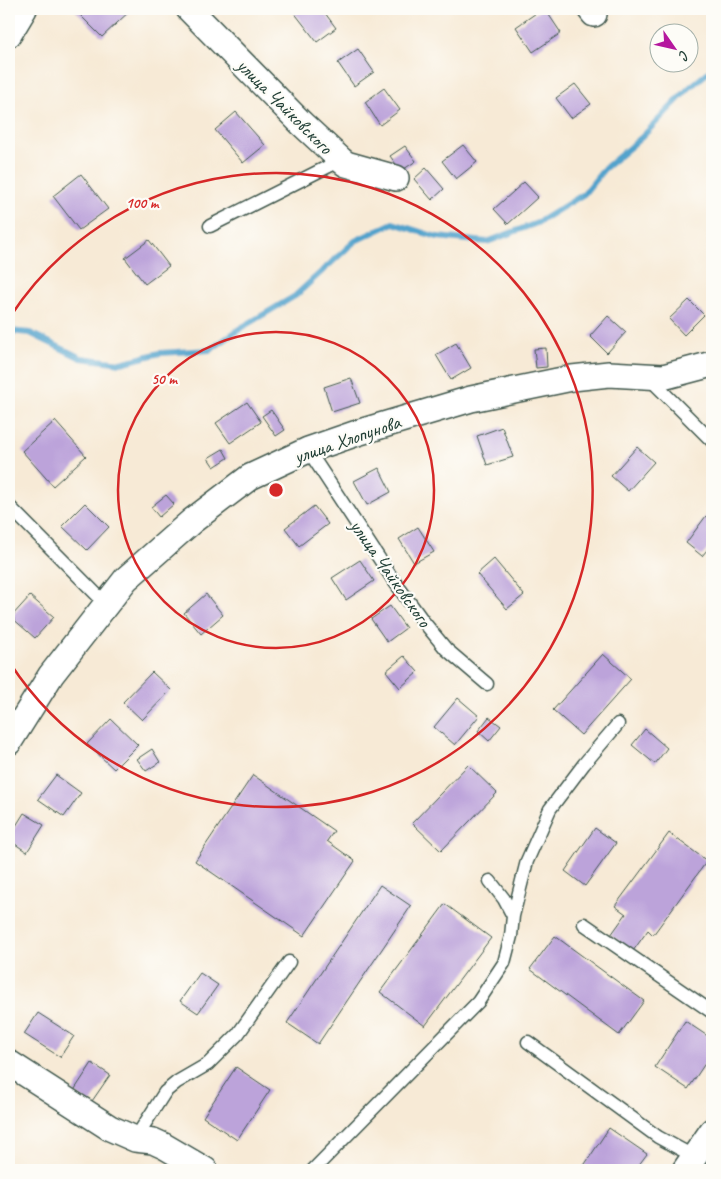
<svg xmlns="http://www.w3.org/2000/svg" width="721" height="1179" viewBox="0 0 721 1179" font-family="Caveat,sans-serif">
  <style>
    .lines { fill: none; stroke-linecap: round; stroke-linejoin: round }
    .stream { stroke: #52a3cc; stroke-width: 6 }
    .building { fill: #bca3da }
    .service-casing { stroke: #3f574c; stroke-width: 15 }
    .minor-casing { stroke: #3f574c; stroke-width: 28 }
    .service { stroke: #fff; stroke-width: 12 }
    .minor { stroke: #fff; stroke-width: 25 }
    .ring { fill: none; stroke: #d62828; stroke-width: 2.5 }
    .labels { text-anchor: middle; stroke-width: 4.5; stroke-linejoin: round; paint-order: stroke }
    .street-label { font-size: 20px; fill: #1f3d34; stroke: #fdfcf7 }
    .centre { fill: #d62828; stroke: #fdfcf7; stroke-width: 2.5 }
    .ring-label { font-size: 15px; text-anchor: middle; font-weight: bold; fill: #d62828; stroke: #fdfcf7; stroke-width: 4.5; stroke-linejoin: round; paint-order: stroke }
  </style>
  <rect width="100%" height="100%" fill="#fdfcf7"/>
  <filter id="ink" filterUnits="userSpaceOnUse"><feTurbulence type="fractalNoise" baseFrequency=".02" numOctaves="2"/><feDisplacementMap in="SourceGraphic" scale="10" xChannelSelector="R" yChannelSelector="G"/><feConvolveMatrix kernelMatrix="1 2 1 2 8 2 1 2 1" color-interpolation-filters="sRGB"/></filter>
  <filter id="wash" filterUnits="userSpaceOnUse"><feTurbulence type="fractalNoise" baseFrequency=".0096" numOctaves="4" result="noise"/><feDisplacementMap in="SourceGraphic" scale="20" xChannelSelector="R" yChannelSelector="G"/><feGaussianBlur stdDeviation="1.12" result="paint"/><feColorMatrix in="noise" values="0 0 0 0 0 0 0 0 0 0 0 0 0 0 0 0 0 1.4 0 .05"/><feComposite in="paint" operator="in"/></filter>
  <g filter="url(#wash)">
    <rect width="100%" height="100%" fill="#f7ead6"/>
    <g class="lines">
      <path class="stream" d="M9,331L30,333L81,358L121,363L160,353L210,350L244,326L295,296L355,241L393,223L437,237L487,242L537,223L584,194L604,169L642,137L689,88L712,69"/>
    </g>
    <g id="blocks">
      <path class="building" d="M74,9H132L102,37Z
        M296,9H322L336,28L317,42L293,11Z
        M542,9H545L561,33L533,52L516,27Z
        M358,49L374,72L354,86L338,63Z
        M575,84L591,104L571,118L556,98Z
        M384,88L400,110L380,125L365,102Z
        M236,112L265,145L243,163L215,130Z
        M463,145L477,162L456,179L442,161Z
        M405,146L416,161L401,171L390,156Z
        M426,168L444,189L432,200L414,179Z
        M81,174L108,209L79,230L53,196Z
        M524,182L538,197L508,224L494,209Z
        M149,240L169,266L145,284L125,258Z
        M689,300L704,315L684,335L669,319Z
        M608,316L626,332L607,353L590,336Z
        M456,343L471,368L451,380L436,355Z
        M546,348L547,367L536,368L534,349Z
        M351,378L360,403L332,412L324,387Z
        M247,402L261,422L230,443L216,423Z
        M271,410L285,430L276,436L262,416Z
        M55,421L86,456L53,486L22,451Z
        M502,427L513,457L487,465L477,436Z
        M637,447L654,462L628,491L611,476Z
        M223,449L228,458L214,467L208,458Z
        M379,468L391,492L367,505L354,481Z
        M166,495L174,504L159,517L151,507Z
        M85,503L109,527L87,550L62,526Z
        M314,506L328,524L299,546L285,528Z
        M706,516L712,521V544L702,556L686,543Z
        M418,527L434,552L414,563L399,539Z
        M494,559L524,595L507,609L477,574Z
        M360,560L374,581L346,600L332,578Z
        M206,594L223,615L201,634L184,613Z
        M30,596L54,617L35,638L11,617Z
        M390,606L406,628L387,642L371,619Z
        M603,654L631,679L581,735L553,710Z
        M404,656L418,672L400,688L386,671Z
        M152,672L171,690L142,720L123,702Z
        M458,698L479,716L455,745L434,727Z
        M489,717L501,726L489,741L478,731Z
        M111,719L138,745L114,769L87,744Z
        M645,729L667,748L655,764L632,745Z
        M152,749L160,762L146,771L137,759Z
        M468,765L497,793L441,851L412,823Z
        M56,775L81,793L64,817L38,799Z
        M253,775L334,831L327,841L355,861L304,936L195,861Z
        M24,813L44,825L27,852L9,840V825L14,829Z
        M595,828L616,843L585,886L565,871Z
        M669,833L707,861L653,935L648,930L633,951L611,935L626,914L615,906Z
        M380,885L411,906L318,1044L287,1023Z
        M445,904L491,938L425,1026L380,992Z
        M555,936L644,1001L619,1035L530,969Z
        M200,973L218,985L198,1013L180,1001Z
        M38,1013L74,1036L60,1057L24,1034Z
        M685,1021L712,1039V1053L688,1089L655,1067Z
        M92,1063L110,1075L90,1104L73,1092Z
        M236,1067L270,1090L237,1140L203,1117Z
        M609,1128L647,1154L635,1170H581Z"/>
    </g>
  </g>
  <g filter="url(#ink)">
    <use href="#blocks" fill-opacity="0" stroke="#3f574c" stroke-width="1"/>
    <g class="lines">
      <defs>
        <path id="service" d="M210,226L341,160
          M648,377L712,441
          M308,450L392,578L423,621L446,649L487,684
          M9,506L105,603
          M513,916L527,861L550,809L584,764L618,724
          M584,924L712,1012
          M528,1042L658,1137L695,1157
          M135,1139L165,1092L177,1082L208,1064L238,1034L289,962
          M313,1170L478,1002L504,963L511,936L513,916L504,899L490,881"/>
        <path id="minor" d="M189,9L301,123L341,160L346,164L396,178
          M590,9L594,14
          M9,34L24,9
          M9,742L51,675L126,579L192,521L250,477L308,450L360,432L471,399L572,378L609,374L663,377L712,364
          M9,1063L110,1128L135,1139L153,1141L164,1146L205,1170
          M685,1170L712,1131"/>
      </defs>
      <use href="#service" class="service-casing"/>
      <use href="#minor" class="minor-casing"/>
      <use href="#service" class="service"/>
      <use href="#minor" class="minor"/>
    </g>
  </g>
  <g class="ring">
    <circle cx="276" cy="490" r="158"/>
    <path d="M10 317A317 317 0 1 1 10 663"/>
  </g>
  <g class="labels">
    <g class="street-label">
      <text transform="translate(285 106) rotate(45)" y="7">улица Чайковского</text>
      <text transform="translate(347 439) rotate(-19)" y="7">улица Хлопунова</text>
      <text transform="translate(391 573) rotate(55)" y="7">улица Чайковского</text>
    </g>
  </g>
  <circle cx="276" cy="490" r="8" class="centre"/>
  <g class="ring-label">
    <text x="142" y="208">100 m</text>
    <text x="164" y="384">50 m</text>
  </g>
  <rect width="721" height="1179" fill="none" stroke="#fdfcf7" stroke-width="30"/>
  <g transform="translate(674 48) rotate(124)"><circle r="24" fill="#fdfcf7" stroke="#a4b0a9"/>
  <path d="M0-4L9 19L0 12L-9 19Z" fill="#b5179e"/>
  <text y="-8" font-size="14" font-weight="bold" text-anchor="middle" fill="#1f3d34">С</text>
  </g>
</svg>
